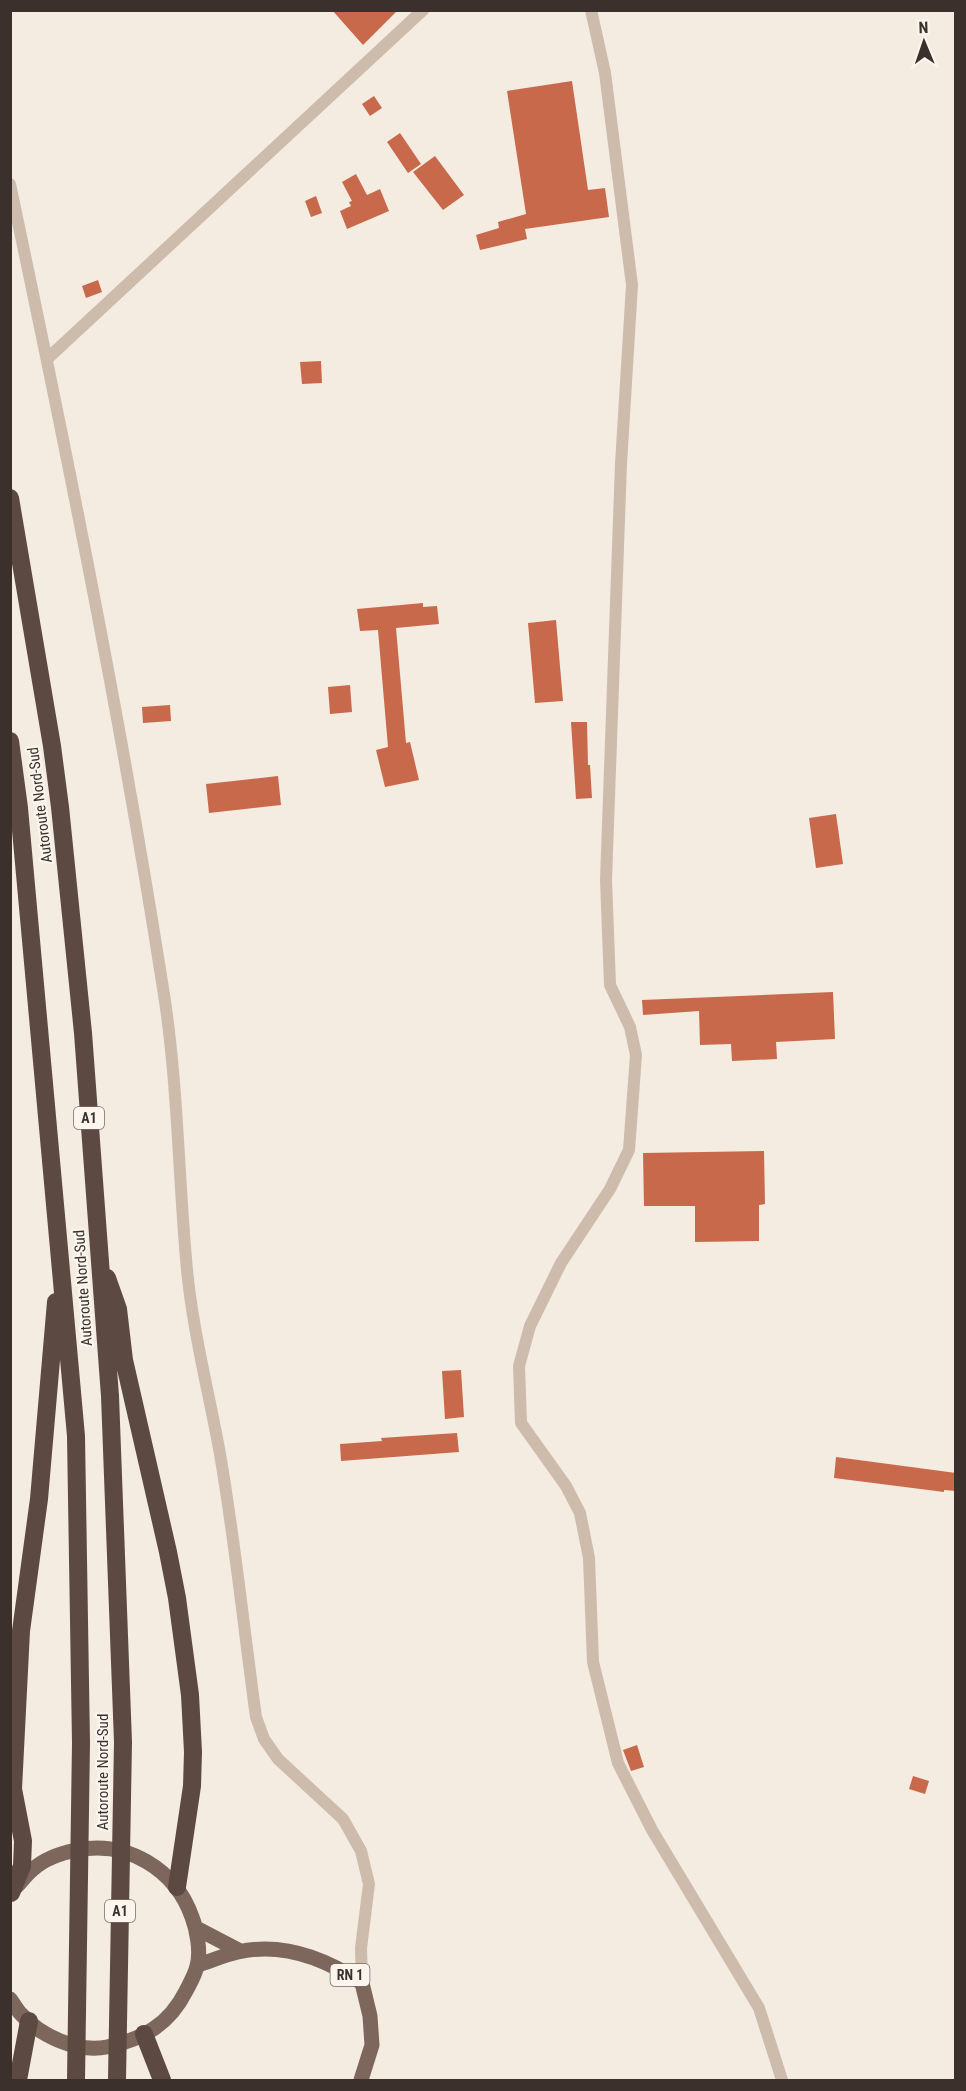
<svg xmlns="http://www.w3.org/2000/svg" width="966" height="2091" viewBox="0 0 966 2091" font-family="'Roboto Condensed',sans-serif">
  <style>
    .building { fill: #c8694b }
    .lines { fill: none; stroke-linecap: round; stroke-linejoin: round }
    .street { stroke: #cdbbac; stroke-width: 12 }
    .primary { stroke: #7d675c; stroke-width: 15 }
    .highway { stroke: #5c4a42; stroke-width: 18 }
    .labels { text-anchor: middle; stroke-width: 4.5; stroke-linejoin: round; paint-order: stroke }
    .shield { fill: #fbf5ee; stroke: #756b66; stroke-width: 1.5 }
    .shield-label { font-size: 14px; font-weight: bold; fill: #3b302b }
    .street-label { font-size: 15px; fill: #3b302b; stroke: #fbf5ee }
  </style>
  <rect width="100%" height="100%" fill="#f4ebe1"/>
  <path class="building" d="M332,10H398L363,45Z
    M572,81L588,190L605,188L609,217L525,229L527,239L480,250L476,235L499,228L498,222L526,214L507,91Z
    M374,96L382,108L370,116L362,104Z
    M400,133L421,164L408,173L387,142Z
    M435,156L464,195L443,210L413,172Z
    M356,174L367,195L380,189L389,211L347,229L340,211L351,206L349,202L352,201L342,182Z
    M316,196L322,213L311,217L305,201Z
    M98,280L102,292L86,298L82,286Z
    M321,361L322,383L302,384L300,362Z
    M423,603V607L437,606L439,624L396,628L406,743L410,742L419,780L385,787L376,750L388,747L378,630L360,631L357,609Z
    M556,620L563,701L535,703L528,623Z
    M350,685L352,712L330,714L328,687Z
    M170,705L171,721L143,723L142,707Z
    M571,722H587L588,765H590L592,798L576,799Z
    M278,776L281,805L209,813L206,784Z
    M836,814L843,864L816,868L809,818Z
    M833,992L835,1039L776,1042L777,1059L732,1061L731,1044L700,1045L699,1011L643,1015L642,1000Z
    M764,1151L765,1204L759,1205V1241L695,1242V1206H644L643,1153Z
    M461,1370L464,1417L445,1419L442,1371Z
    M457,1433L459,1452L341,1461L340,1444L382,1441L381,1438Z
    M836,1457L956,1473V1491L944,1490V1492L834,1478Z
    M637,1745L644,1767L631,1771L623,1750Z
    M913,1776L929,1781L925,1794L909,1789Z"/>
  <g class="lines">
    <path class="street" d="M591,10L605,73L632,285L621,464L606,880L610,985L630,1027L636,1055L629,1150L610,1189L561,1263L530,1326L519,1366L521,1423L566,1486L580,1513L589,1558L593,1662L618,1763L652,1830L759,2008L782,2080
      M10,184C66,449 120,714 162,982C178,1077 178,1174 187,1270C193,1332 209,1393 220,1454C235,1541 244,1630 256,1717L264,1739L278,1759L343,1819L361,1851L369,1884L361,1948L362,1983
      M47,359L423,10"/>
    <path class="primary" d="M196,1928L240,1951
      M198,1965C211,1961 224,1955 238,1952C282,1942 326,1959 362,1983L370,2016L372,2045L361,2080
      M10,1999C14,2004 17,2010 21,2014C40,2036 78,2053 107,2047C143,2039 169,2025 186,1991C190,1983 195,1975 197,1966C201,1952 197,1930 192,1917C175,1869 127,1840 77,1850C61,1853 44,1859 32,1870C26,1875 21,1882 16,1887"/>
    <path class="highway" d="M10,498L52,746L60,807L83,1033L110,1396L123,1742L117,2080
      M10,741L19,808L76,1436L81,1743L76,2080
      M107,1278L118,1309L124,1360L168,1552L177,1598L190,1695L193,1752L192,1786L177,1887
      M11,1893L22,1866L23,1841L13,1789L21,1631L39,1499L56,1302
      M144,2034L162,2080
      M18,2080L29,2021"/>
  </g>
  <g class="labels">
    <g class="shield">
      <rect x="74" y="1107" width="30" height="22" rx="4.5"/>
      <rect x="105" y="1900" width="30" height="22" rx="4.5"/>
      <rect x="330.5" y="1964" width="39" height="22" rx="4.5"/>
    </g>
    <g class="shield-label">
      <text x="89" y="1123">A1</text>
      <text x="120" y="1916">A1</text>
      <text x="350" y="1980">RN 1</text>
    </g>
    <g class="street-label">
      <text transform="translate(40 805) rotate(-97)" y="5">Autoroute Nord-Sud</text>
      <text transform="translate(83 1288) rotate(-94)" y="5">Autoroute Nord-Sud</text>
      <text transform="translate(103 1772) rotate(-90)" y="5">Autoroute Nord-Sud</text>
    </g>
  </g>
  <rect width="966" height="2091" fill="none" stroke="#3b302b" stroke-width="24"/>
  <g transform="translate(924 42) rotate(358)" stroke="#fbf5ee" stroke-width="4.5" paint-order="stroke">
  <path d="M0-4.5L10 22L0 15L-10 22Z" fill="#3b302b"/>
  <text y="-9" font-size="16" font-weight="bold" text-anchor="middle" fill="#3b302b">N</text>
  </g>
</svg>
